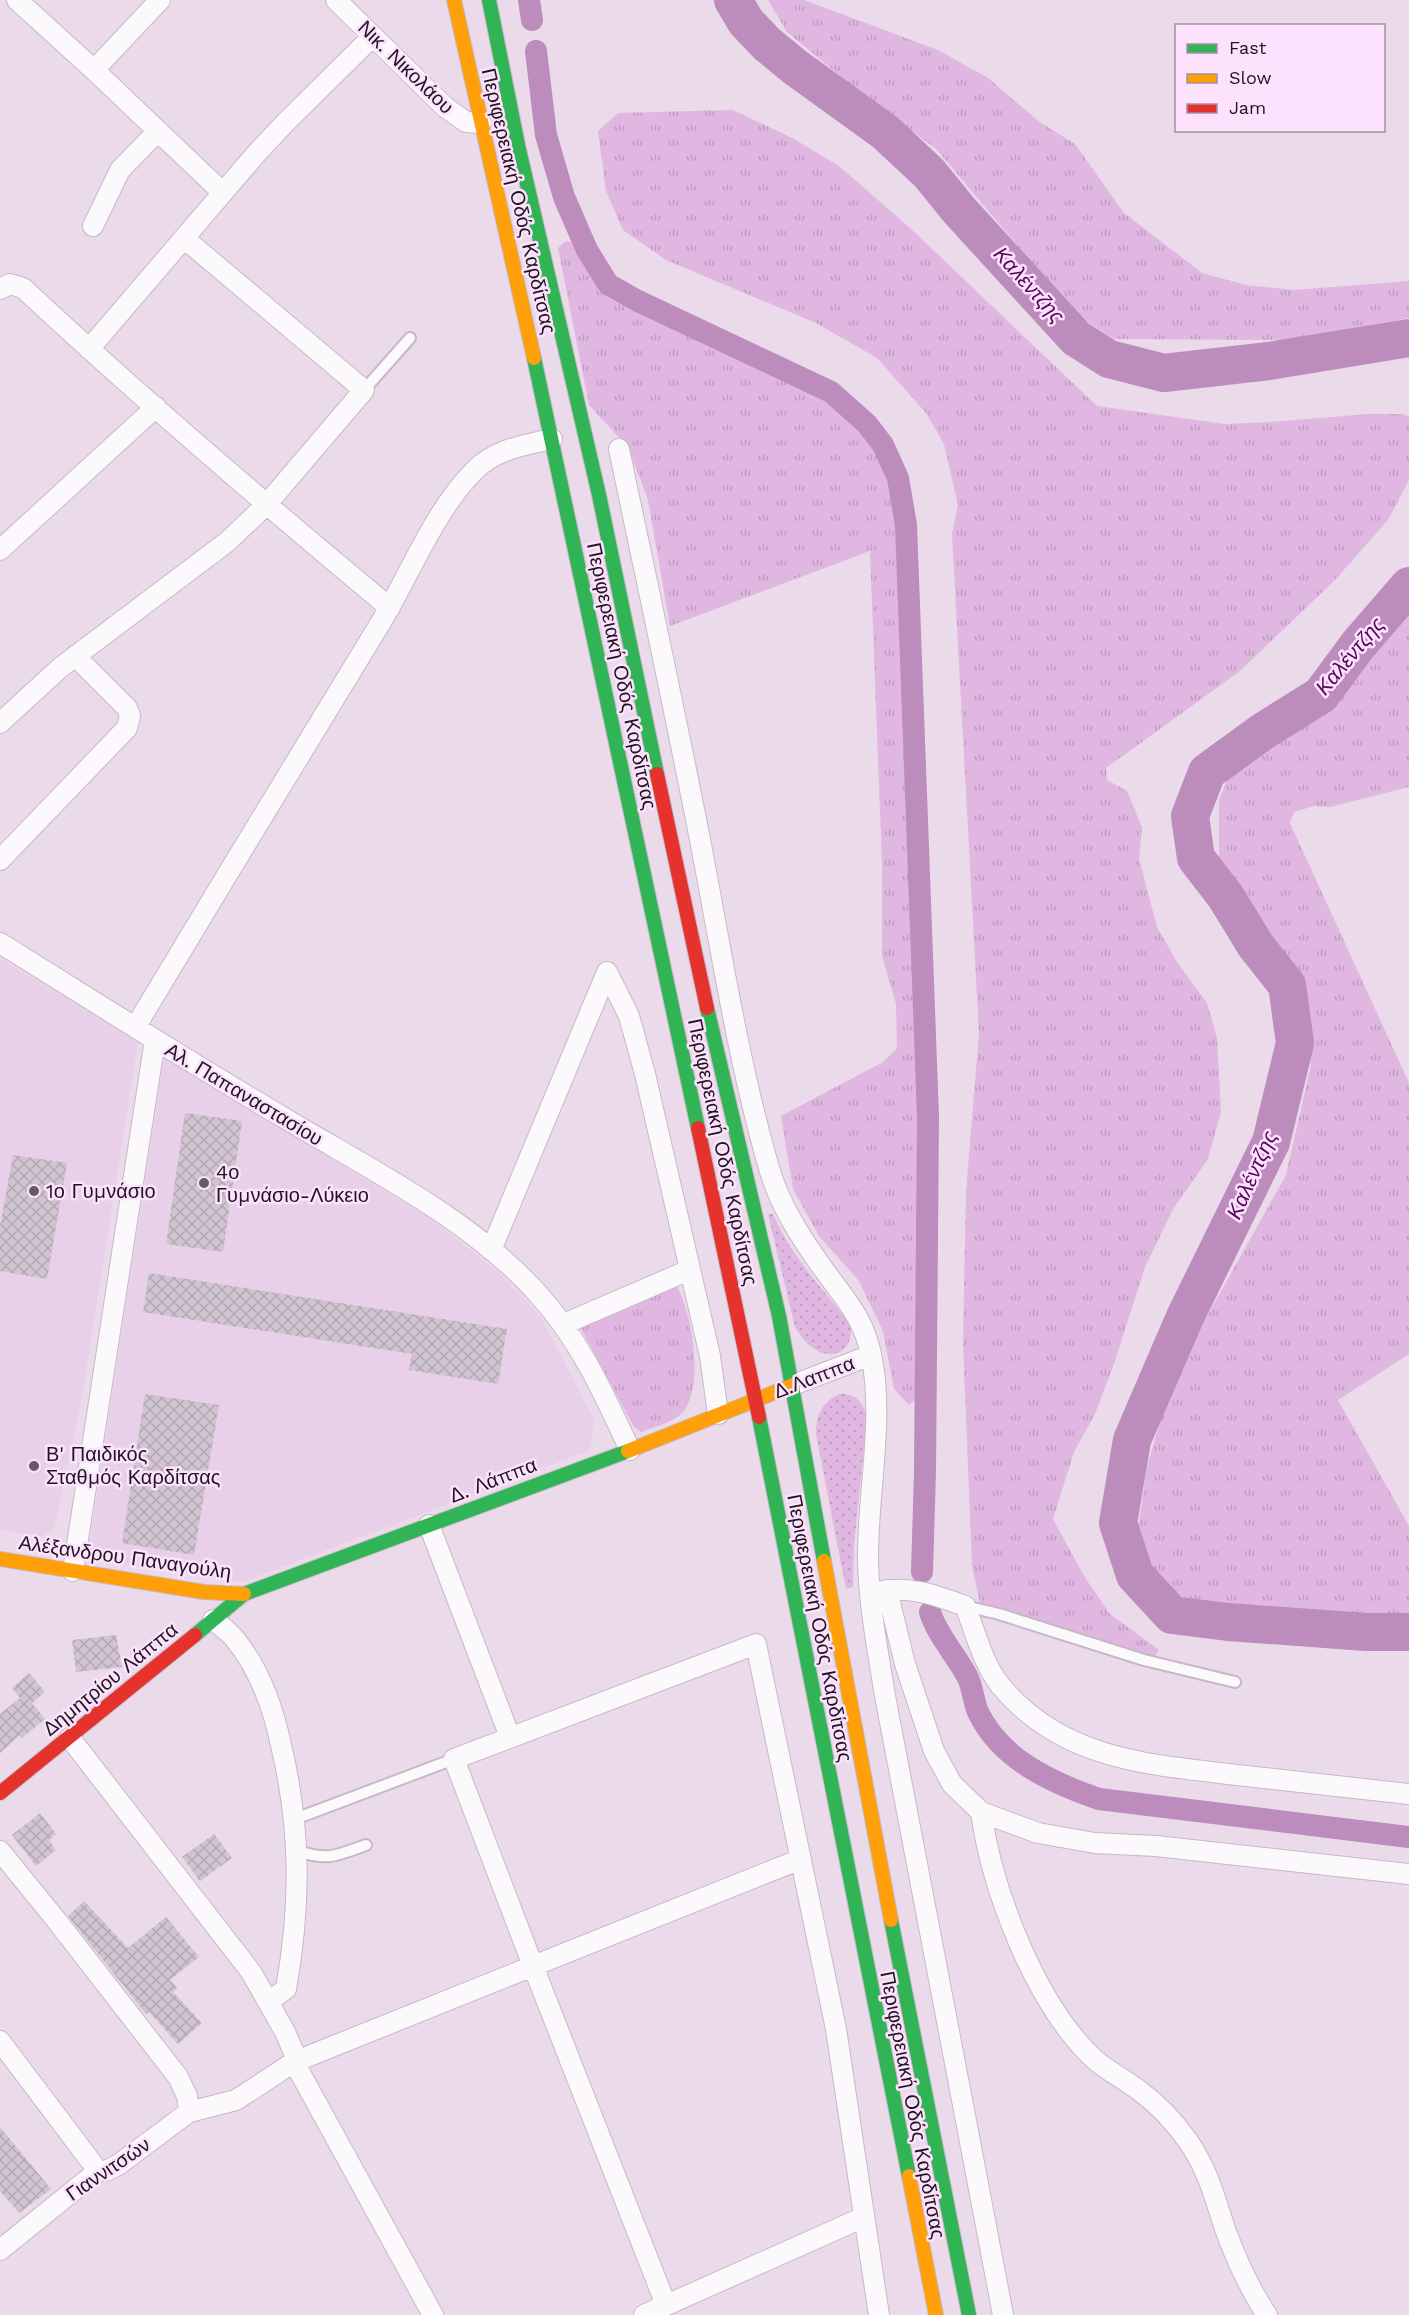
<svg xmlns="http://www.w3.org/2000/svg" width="1409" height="2315" viewBox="0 0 1409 2315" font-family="'Work Sans',sans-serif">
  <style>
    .built { fill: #e9d0e9 }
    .grass { fill: url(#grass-tufts) }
    .park { fill: url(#park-dots) }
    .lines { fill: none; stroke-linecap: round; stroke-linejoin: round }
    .canal { stroke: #bb8cbc; stroke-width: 22 }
    .river { stroke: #bb8cbc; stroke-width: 38 }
    .building { fill: url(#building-cross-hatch) }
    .lane-casing { stroke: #c6b9c6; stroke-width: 14 }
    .street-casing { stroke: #c6b9c6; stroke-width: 22 }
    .fast-casing { stroke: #c6b9c6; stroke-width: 16 }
    .slow-casing { stroke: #c6b9c6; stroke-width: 16 }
    .jam-casing { stroke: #c6b9c6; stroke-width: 16 }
    .lane { stroke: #fcf9fc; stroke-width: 10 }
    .street { stroke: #fcf9fc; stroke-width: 20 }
    .fast { stroke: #30b455; stroke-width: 14 }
    .slow { stroke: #ff9f0a; stroke-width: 14 }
    .jam { stroke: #e5322d; stroke-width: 14 }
    .poi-dot { fill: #655a65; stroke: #fde2fd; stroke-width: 2 }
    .labels { text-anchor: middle; stroke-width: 5; stroke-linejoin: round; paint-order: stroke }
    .street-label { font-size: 20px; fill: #1e151e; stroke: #fde2fd }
    .poi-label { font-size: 20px; fill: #1e151e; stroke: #fde2fd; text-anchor: start }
    .water-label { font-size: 21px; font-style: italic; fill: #56065a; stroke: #fde2fd }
  </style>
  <defs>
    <pattern id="grass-tufts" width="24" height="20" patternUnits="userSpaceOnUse" patternTransform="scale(1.5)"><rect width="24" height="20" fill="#e0b7e1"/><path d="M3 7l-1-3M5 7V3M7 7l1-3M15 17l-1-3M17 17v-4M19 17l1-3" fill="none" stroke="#c09cc1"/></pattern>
    <pattern id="park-dots" width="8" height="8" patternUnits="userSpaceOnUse" patternTransform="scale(1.5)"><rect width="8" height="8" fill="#e0b7e1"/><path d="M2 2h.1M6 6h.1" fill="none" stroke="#c09cc1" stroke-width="1.8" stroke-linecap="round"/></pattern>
    <pattern id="building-cross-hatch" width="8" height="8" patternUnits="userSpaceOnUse" patternTransform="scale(1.5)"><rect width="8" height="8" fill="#d1c4d1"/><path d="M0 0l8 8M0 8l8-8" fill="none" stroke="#b3a8b3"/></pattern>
  </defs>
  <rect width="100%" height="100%" fill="#eadaea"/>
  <path class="built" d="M0,958L138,1042L81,1403L54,1529L42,1537L0,1529Z
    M164,1058L430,1218L497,1271L541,1317L594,1420L590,1450L242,1582L87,1559Z"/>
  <path class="grass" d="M768,0H804L938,50L988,78L1038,121L1075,144L1124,213L1202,273L1246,285L1294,290L1409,281V318L1290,340L1114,339L1075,314L937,150L845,80L787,32Z
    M733,110L794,139L839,166L909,227L1097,406L1225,424L1271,422L1368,414H1403L1409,417V480L1388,520L1335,580L1240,671L1106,768L1107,780L1127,791L1142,827L1139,859L1157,927L1177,962L1207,1003L1217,1038L1221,1112L1208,1159L1173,1209L1145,1267L1115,1361L1095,1414L1074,1452L1053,1519L1084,1576L1110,1614L1159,1650L1153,1658L980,1603L972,1566L963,1342L966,1192L979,1033L952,534L958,505L944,444L926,413L877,358L816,323L666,260L623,230L606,191L598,131L618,113Z
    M566,241L576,243L607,290L829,396L861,428L876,447L894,487L902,546L920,1123L919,1396L909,1405L894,1389L883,1331L859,1281L819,1236L793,1189L781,1116L883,1062L897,1048L896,1004L882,956V863L870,551L670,626L648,500L628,447L589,405L558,248Z
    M1409,601V787L1330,807L1314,806L1294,812L1290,823L1409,1083V1354L1338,1400L1409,1526V1617L1232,1611L1193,1603L1167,1588L1147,1565L1138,1529L1147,1466L1174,1375L1286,1175L1311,1065L1297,982L1219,858V800L1231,770L1268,744L1312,717Z
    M674,1282C692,1308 705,1385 683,1412C674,1422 654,1427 641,1432L634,1427L578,1323Z"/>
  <path class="park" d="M768,1214H773C791,1256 821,1287 849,1322C856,1340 843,1359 823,1353C810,1349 802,1338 795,1327Z
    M840,1394C856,1393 864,1403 867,1418L854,1544L853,1587L846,1589L816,1434C816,1416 822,1401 840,1394Z"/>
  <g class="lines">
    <path class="canal" d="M529,0L532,20
      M536,51L546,135L564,197L587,250L608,284L636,300L831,392L867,424L883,445L898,478L906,525L928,1117L925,1471L922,1572
      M930,1612C936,1633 957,1657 967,1676C973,1687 973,1700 978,1712C1000,1759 1052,1783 1099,1799L1409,1837"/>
    <path class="river" d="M733,0L746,22L767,44L795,67L885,132L929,173L959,210L1076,338L1109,359L1164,373L1269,361L1409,338
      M1409,586L1358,645L1321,695L1262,732L1207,772L1190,816L1196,858L1226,897L1256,946L1287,985L1295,1043L1271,1142L1185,1317L1132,1440L1118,1523L1135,1575L1172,1615L1228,1622L1366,1632H1409"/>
  </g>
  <path class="building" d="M185,1113L242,1121L223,1252L166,1244Z
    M13,1155L67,1163L47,1279L0,1271V1226Z
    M149,1273L507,1329L498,1384L409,1370L412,1354L143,1312Z
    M145,1394L219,1405L194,1555L122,1543Z
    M116,1635L122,1667L76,1672L72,1640Z
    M29,1673L45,1692L32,1703L45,1719L22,1738L20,1735L0,1753V1714L20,1698L12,1688Z
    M40,1813L56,1834L49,1840L56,1850L36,1866L12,1835Z
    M214,1834L232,1858L200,1881L182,1857Z
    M84,1901L128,1948L166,1917L199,1957L170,1980L177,1988L173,1992L202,2023L178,2044L149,2012L146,2014L68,1916Z
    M0,2127L51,2189L19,2213L0,2191Z"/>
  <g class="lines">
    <defs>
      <path id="lane" d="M364,390L410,338
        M965,1606L999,1614L1144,1660L1235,1682
        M295,1819L454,1759
        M297,1851C329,1861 335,1856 366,1845"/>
      <path id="street" d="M17,0L94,70L222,192
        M336,0L445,107L466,122L481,123
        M94,70L160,0
        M93,226L120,170L158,131
        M0,289L10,284L23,288C142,399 265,504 390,608
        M89,349L256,154L285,123L372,37
        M619,449C647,583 676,716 702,850C722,956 739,1064 769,1168C780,1206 801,1238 824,1270C845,1299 863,1317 871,1354C885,1418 867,1495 868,1561C869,1606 878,1652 885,1696L1003,2315
        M0,550L156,407
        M0,723L61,667L227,542L266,505L364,390L185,239
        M0,860L127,728L130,716L127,708L75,656
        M0,943C95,1002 189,1062 286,1119C371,1170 471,1219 538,1294C580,1340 604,1394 630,1450
        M607,972L629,1016L645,1074L710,1356L718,1414
        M136,1026C217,891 299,756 381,622C410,574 435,510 474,471C495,449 525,445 552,439
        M491,1250L607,972
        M564,1324L689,1270
        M793,1385L871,1355
        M429,1525L510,1737
        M73,1571L155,1040
        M887,1590L905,1664L934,1751L952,1784L981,1812L1038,1833L1095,1843L1156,1846L1409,1874
        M876,1592C909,1585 935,1595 965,1606C976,1633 982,1662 1000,1685C1063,1762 1155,1765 1246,1776C1300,1782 1355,1788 1409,1794
        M213,1620C220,1625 228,1631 234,1638C259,1668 273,1707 281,1745C301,1829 301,1905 286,1989L268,2002
        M981,1812C992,1890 1035,2003 1093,2058C1107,2071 1126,2080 1141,2092C1159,2105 1175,2123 1188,2141C1207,2168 1215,2198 1225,2229C1236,2259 1249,2288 1267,2315
        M0,1851L57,1921L178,2077L187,2096L189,2112
        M0,2041L98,2171
        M0,2250L98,2171H106L118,2165L189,2112L236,2100L294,2062L295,2055L285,2032L251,1972L70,1738
        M666,2305L533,1966L801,1859
        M433,2315L294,2062L533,1966L454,1759L756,1644L836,2029L879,2315
        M644,2315L864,2217"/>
      <path id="fast" d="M489,0L518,145L599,495L657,774
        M534,358L698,1128
        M707,1008L779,1316L824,1561
        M759,1417L909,2176
        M195,1635L244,1594L628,1451
        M891,1920L969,2315"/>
      <path id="slow" d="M454,0L534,358
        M628,1451L793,1385
        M0,1559L204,1592L244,1594
        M824,1561L891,1920
        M909,2176L936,2315"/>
      <path id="jam" d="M657,774L707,1008
        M698,1128L759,1417
        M0,1793L195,1635"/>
    </defs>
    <use href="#lane" class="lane-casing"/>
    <use href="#street" class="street-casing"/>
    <use href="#fast" class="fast-casing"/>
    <use href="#slow" class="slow-casing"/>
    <use href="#jam" class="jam-casing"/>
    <use href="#lane" class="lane"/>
    <use href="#street" class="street"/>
    <use href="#fast" class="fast"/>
    <use href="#slow" class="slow"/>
    <use href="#jam" class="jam"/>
  </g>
  <g class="poi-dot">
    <circle cx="204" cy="1183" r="6"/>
    <circle cx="34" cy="1191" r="6"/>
    <circle cx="34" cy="1466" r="6"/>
  </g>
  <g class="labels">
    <g class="street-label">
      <text transform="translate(406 67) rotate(44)" y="7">Νικ. Νικολάου</text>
      <text transform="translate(519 201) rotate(77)" y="7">Περιφερειακή Οδός Καρδίτσας</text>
      <text transform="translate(622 676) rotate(78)" y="7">Περιφερειακή Οδός Καρδίτσας</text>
      <text transform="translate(244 1094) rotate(31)" y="7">Αλ. Παπαναστασίου</text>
      <text transform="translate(723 1152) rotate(78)" y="7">Περιφερειακή Οδός Καρδίτσας</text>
      <text transform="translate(814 1377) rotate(-21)" y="7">Δ.Λαππα</text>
      <text transform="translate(493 1480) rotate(-21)" y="7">Δ. Λάππα</text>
      <text transform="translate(125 1557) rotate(8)" y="7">Αλέξανδρου Παναγούλη</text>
      <text transform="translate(820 1628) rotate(79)" y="7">Περιφερειακή Οδός Καρδίτσας</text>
      <text transform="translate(110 1679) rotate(-39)" y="7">Δημητρίου Λάππα</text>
      <text transform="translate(913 2105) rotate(79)" y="7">Περιφερειακή Οδός Καρδίτσας</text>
      <text transform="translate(108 2169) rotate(-34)" y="7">Γιαννιτσών</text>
    </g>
    <g class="poi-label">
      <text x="216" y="1179">4ο<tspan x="216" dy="23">Γυμνάσιο-Λύκειο</tspan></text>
      <text x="46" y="1198">1ο Γυμνάσιο</text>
      <text x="46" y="1461">Β' Παιδικός<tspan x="46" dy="23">Σταθμός Καρδίτσας</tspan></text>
    </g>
    <g class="water-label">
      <text transform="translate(1029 285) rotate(48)" y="7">Καλέντζης</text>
      <text transform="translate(1350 656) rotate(-50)" y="7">Καλέντζης</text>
      <text transform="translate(1252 1175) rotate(-66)" y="7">Καλέντζης</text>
    </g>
  </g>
  <rect x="1175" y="24" width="210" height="108" fill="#fde2fd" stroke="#a490a4" stroke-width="1.5"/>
  <rect x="1187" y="44" width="30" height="9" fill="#30b455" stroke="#a490a4" stroke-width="1.5"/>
  <text x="1229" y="54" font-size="18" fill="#1e151e">Fast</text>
  <rect x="1187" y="74" width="30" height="9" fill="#ff9f0a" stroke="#a490a4" stroke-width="1.5"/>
  <text x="1229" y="84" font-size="18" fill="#1e151e">Slow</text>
  <rect x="1187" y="104" width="30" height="9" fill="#e5322d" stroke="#a490a4" stroke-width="1.5"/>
  <text x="1229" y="114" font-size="18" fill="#1e151e">Jam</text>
</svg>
